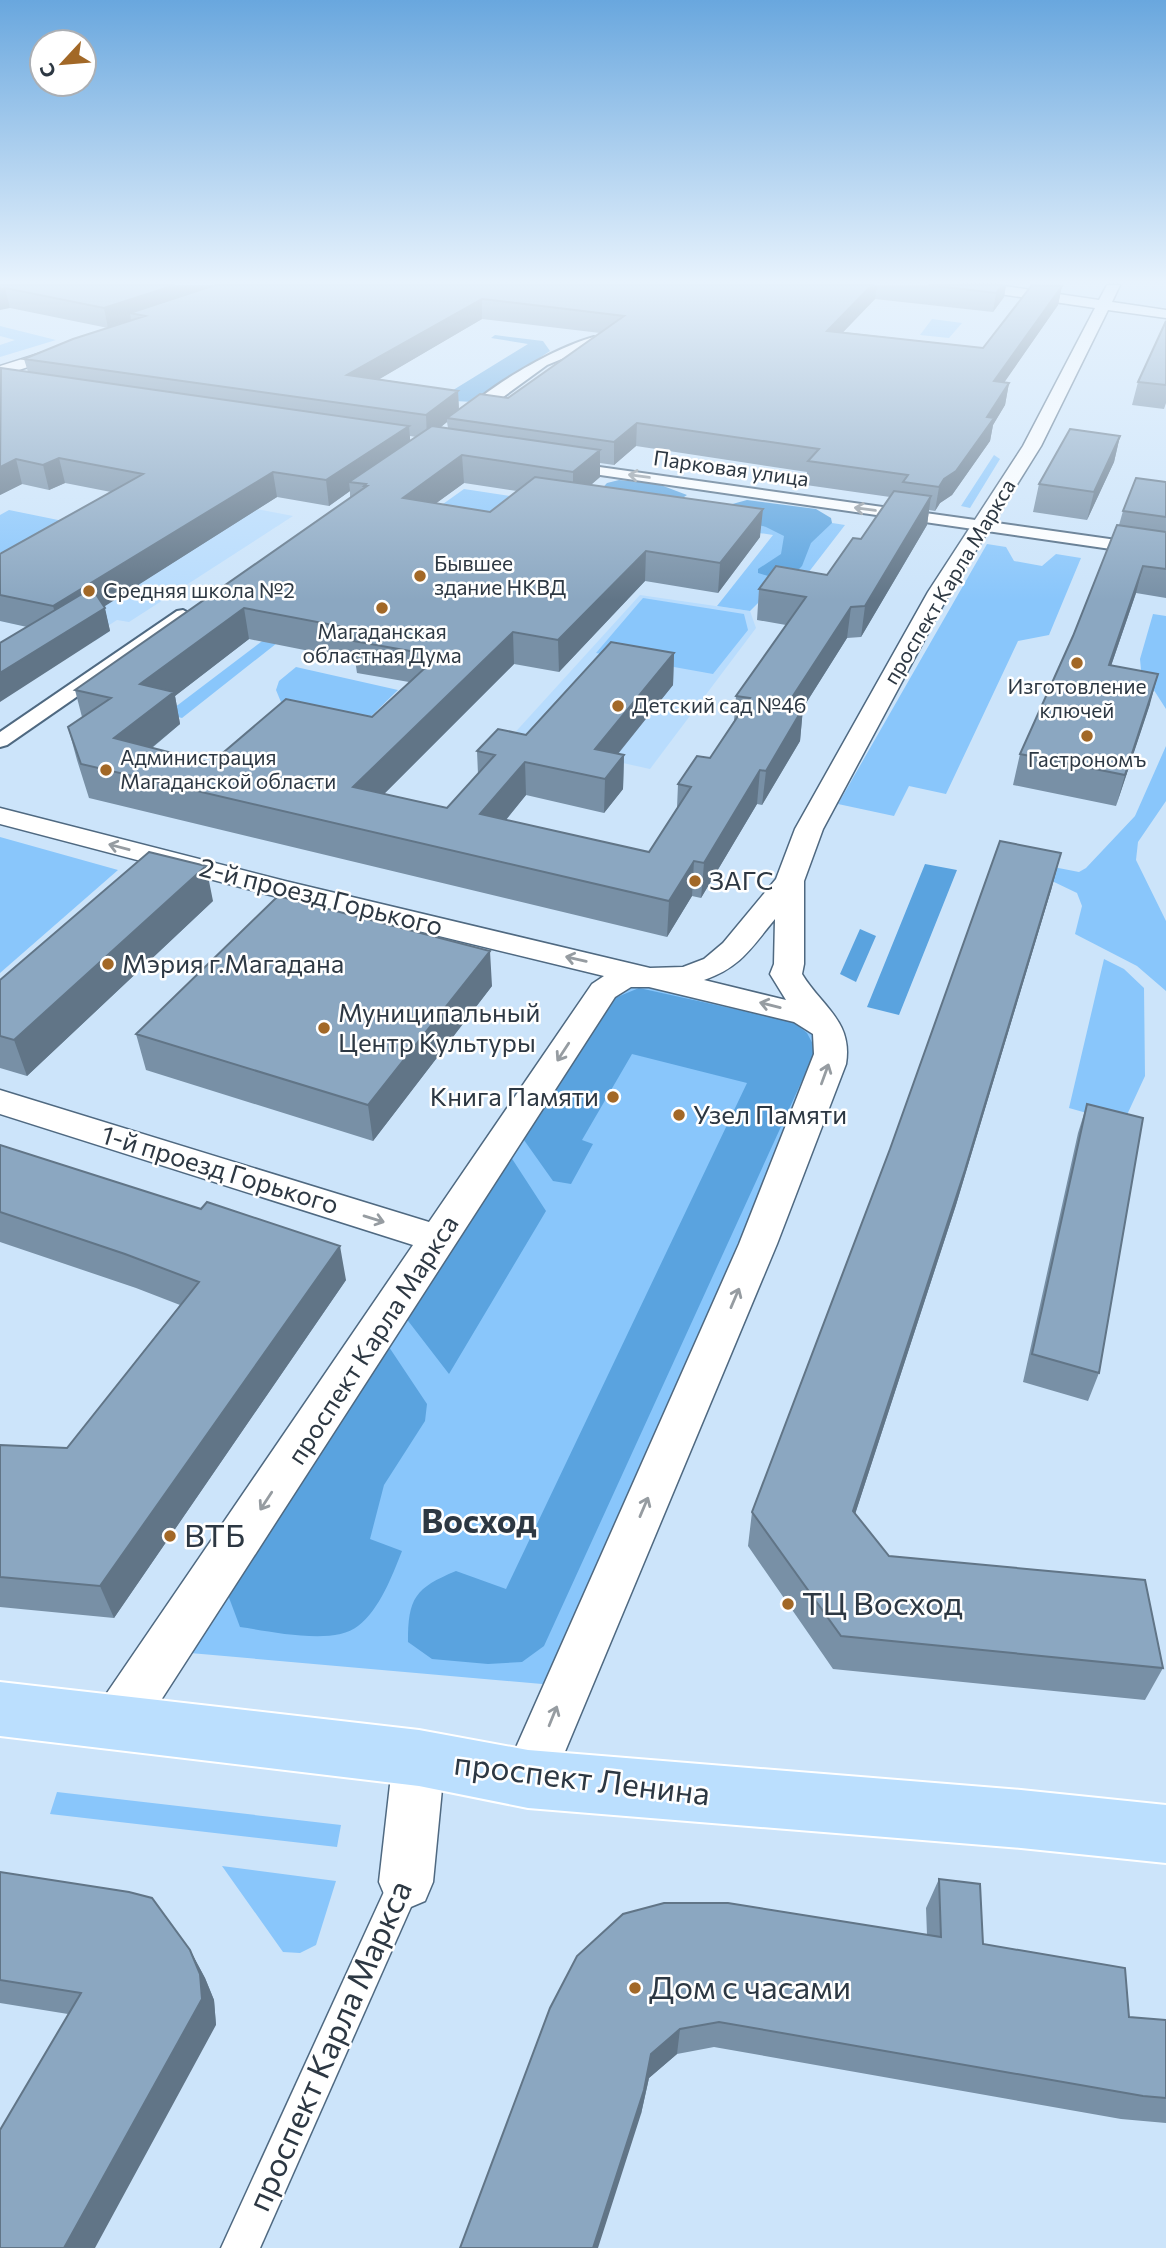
<svg xmlns="http://www.w3.org/2000/svg" width="1166" height="2248" viewBox="0 0 1166 2248" font-family="Commissioner,sans-serif">
  <style>
    .built { fill: #b8dcfd }
    .green { fill: #89c6fb }
    .forest { fill: #5aa3df }
    .lines { fill: none; stroke-linecap: round; stroke-linejoin: round }
    .pedestrian-casing { stroke: #4f6981; stroke-width: 3 }
    .minor-casing { stroke: #4f6981; stroke-width: 4 }
    .tertiary-casing { stroke: #4f6981; stroke-width: 3 }
    .primary-casing { stroke: #fff; stroke-width: 4 }
    .pedestrian { fill: #fff; fill-rule: evenodd }
    .minor { fill: #fff; fill-rule: evenodd }
    .tertiary { fill: #fff; fill-rule: evenodd }
    .primary { fill: #bbdffe; fill-rule: evenodd }
    .wall { fill: #7890a6; fill-rule: evenodd }
    .shaded-wall { fill: #617587 }
    .building { fill: #8ba7c1; stroke: #617587; stroke-width: 2; fill-rule: evenodd }
    .oneway { stroke: #969ca1 }
    .poi-dot { fill: #a26827; stroke: #fff; stroke-width: 2.5 }
    .labels { text-anchor: middle; stroke-width: 5; stroke-linejoin: round; paint-order: stroke }
    .far-street-label { font-size: 21px; fill: #2d3843; stroke: #fff }
    .far-poi-label { font-size: 21px; fill: #2d3843; stroke: #fff; text-anchor: start }
    .poi-label { font-size: 26px; fill: #2d3843; stroke: #fff; text-anchor: start }
    .street-label { font-size: 26px; fill: #2d3843; stroke: #fff }
    .near-poi-label { font-size: 32px; fill: #2d3843; stroke: #fff; text-anchor: start }
    .near-street-label { font-size: 32px; fill: #2d3843; stroke: #fff }
    .near-neighbourhood-label { font-size: 33px; font-weight: bold; fill: #2d3843; stroke: #fff }
  </style>
  <rect width="100%" height="100%" fill="#cce4fa"/>
  <path class="built" d="M251,508L293,516L129,622L117,620L103,629L110,631L95,641L0,621V552L8,553Z
    M640,595L750,611L756,628L650,769L510,738Z"/>
  <path class="green" d="M932,319L962,323L949,338L920,335Z
    M0,326L56,340L0,357V345L15,340L0,336Z
    M994,455L1000,459L970,508L961,506Z
    M464,489L530,499L518,518L422,519Z
    M614,489L845,525L798,586L759,602L750,611L717,606L773,535L594,508Z
    M9,510L68,522L8,553L0,552V515Z
    M987,544L1006,547L1014,561L1042,566L1056,554L1081,558L1049,635L1018,641L946,794L909,786L894,816L838,804Z
    M643,598L744,614L748,630L713,674L596,653Z
    M1153,614L1166,616V709L1141,670L1140,659Z
    M282,626L296,628L182,718L166,714Z
    M296,667L398,690L355,732L283,707L276,690L279,681Z
    M1166,746V801L1138,842L1136,860L1166,921V991L1137,966L1075,934L1082,906L1077,893L1002,857L1079,872L1086,868L1135,816Z
    M0,837L118,870L0,973Z
    M1104,959L1124,969L1144,988L1145,1076L1126,1117L1115,1121L1069,1108Z
    M643,975L830,1033L565,1686L167,1651L594,1006Z
    M57,1792L341,1825L337,1847L50,1814Z
    M222,1866L336,1881L316,1945L300,1953L283,1952Z"/>
  <path class="forest" d="M495,335L543,341L550,351L473,402L437,400L528,344L491,338Z
    M619,480L658,484L687,495L681,499L595,496L607,483Z
    M747,500L816,509L831,518L832,523L811,543L802,566L796,572L772,577L758,573V569L781,554L784,536L766,527L729,516L725,506Z
    M925,864L957,870L899,1015L867,1007Z
    M860,929L876,936L856,982L840,974Z
    M639,988L794,1022L807,1033L816,1050L544,1646L522,1662L488,1664L432,1659L408,1642C408,1598 415,1588 456,1571L506,1589L747,1083L632,1054L582,1140L593,1144L571,1184L553,1181L519,1133L610,1000Z
    M505,1148L546,1211L449,1374L402,1313Z
    M389,1347L427,1404L425,1421L384,1485L370,1539L402,1551C392,1576 380,1609 358,1626C334,1646 270,1631 240,1627L225,1587Z"/>
  <g class="lines">
    <defs>
      <path id="pedestrian" d="M406,1866L418,1870L422,1882L260,2248H221L394,1870Z"/>
      <path id="minor" d="M594,337L600,341L598,344L547,365L470,421H460L458,418C486,387 554,348 594,337Z
        M564,462L1166,547V557L559,469L557,466Z
        M183,610L192,615L189,619L7,745L0,747V732L177,611Z"/>
      <path id="tertiary" d="M960,285H997L1099,300L1107,285H1120L1112,302L1166,310V318L1108,310L1041,446L950,592L823,829L804,881V964L802,974C822,1007 853,1021 846,1064L777,1244L546,1797L528,1805L510,1797L502,1779L739,1244L814,1054L813,1034L794,1022L649,987H631L615,997L134,1742L116,1749L98,1742L91,1724L98,1706L413,1245L0,1114V1090L429,1222L592,984L604,976L270,895L0,824V808L285,881L650,968L683,967L704,959L723,943L776,879L795,829L928,592L1023,446L1095,308L966,289ZM775,919L774,964L770,974L786,1000L704,980C741,967 751,948 775,919Z
        M70,344L78,349L75,352L0,376V366Z
        M419,1732L437,1740L445,1758L433,1882L425,1901L406,1909L387,1901L379,1882L393,1758L401,1740Z"/>
      <path id="primary" d="M0,1682L419,1730L528,1750L1021,1790L1166,1805V1863L1021,1848L528,1808L419,1786L0,1736Z"/>
    </defs>
    <use href="#pedestrian" class="pedestrian-casing"/>
    <use href="#minor" class="minor-casing"/>
    <use href="#tertiary" class="tertiary-casing"/>
    <use href="#primary" class="primary-casing"/>
    <use href="#pedestrian" class="pedestrian"/>
    <use href="#minor" class="minor"/>
    <use href="#tertiary" class="tertiary"/>
    <use href="#primary" class="primary"/>
  </g>
  <path class="wall" d="M0,285H1006L1004,297L993,312L875,299L843,332L983,348L1062,286L1058,305L1004,382L1009,383L1005,405L993,425L990,441L952,495L940,503L935,511L929,510L927,525L861,637L847,638L803,708L800,741L762,805L757,804L701,898L692,896L667,937L89,798L77,760L68,727L82,717L75,690L350,498V491L329,506L277,497L104,606L110,631L27,627L0,621V554L111,492L65,483L49,490L22,484L0,495L28,372L24,359L108,328L10,308ZM482,319L600,333L508,398L459,410L458,391L379,379ZM447,422L448,428L441,427ZM410,436L416,437L410,441ZM636,446L807,472L806,485L890,497L861,539L827,575L759,589L757,620L786,625L736,696L734,721L710,758L678,784L677,808L649,852L506,820L526,795L604,813L623,789L624,755L618,754L673,685L674,653L526,735L477,751L478,774L447,808L384,794L514,664L559,672L645,581L718,593L760,537L591,485L600,477V463L614,465ZM464,483L517,491L490,512L436,503ZM249,639L355,660L357,673L409,682L372,717L211,763L152,748L180,724L175,696Z
    M1166,321V403L1164,409L1132,405L1138,382Z
    M1120,436L1114,462L1087,520L1033,512L1039,484Z
    M1166,482V598L1136,593L1111,666L1150,704L1116,806L1013,785L1020,754L1073,636L1119,525L1123,511Z
    M1052,887L956,1205L855,1514L889,1556L1163,1668L1145,1700L833,1669L748,1546L752,1512Z
    M213,901L27,1076L0,1068V980Z
    M492,986L373,1141L146,1070L136,1034Z
    M1087,1104L1099,1373L1088,1401L1023,1382L1078,1133Z
    M0,1145L346,1280L114,1618L0,1607V1445L67,1448L180,1305L136,1288L0,1242Z
    M0,1872L190,1950L205,1978L214,2000L216,2025L68,2014L0,2003Z
    M939,1879L983,1944L1129,2017L1166,2020V2123L1121,2119L714,2047L677,2054L649,2078L641,2114L550,2008L927,1935L926,1908Z"/>
  <path class="shaded-wall" d="M175,285H238L130,313L131,320L108,328L104,308Z
    M872,285H877L875,299L825,351L827,331Z
    M1002,285H1006L1004,297L993,312L996,293Z
    M1062,286L1058,305L990,403L994,381Z
    M5,288L10,308L0,310V290Z
    M482,299V319L349,397L347,375Z
    M1009,383L1005,405L993,425L990,441L952,495L940,503L935,511L939,487L987,417Z
    M458,391L459,413L447,418V422L427,438L426,415Z
    M637,423L636,446L614,465V442Z
    M409,426L411,450L349,482L350,491L329,506L326,480Z
    M1120,436L1114,462L1087,520L1094,492Z
    M600,450V477L573,500V472Z
    M462,455L464,483L405,526L403,498Z
    M59,458L65,483L49,490L43,465Z
    M16,459L22,484L0,495V467Z
    M273,472L277,497L61,634L53,606Z
    M931,496L927,525L861,637L865,606Z
    M763,509L760,537L718,593L720,563Z
    M646,551L645,581L559,672L558,640Z
    M1143,566L1136,593L1101,695L1109,665Z
    M851,607L847,638L784,738L787,705Z
    M105,608L110,631L0,702V673Z
    M244,608L249,639L175,696L180,724L122,772L114,738L140,684Z
    M513,632L514,664L357,821L353,787Z
    M674,653L673,685L599,777L595,749Z
    M1158,674L1150,704L1116,806L1125,775Z
    M803,708L800,741L762,805L766,771Z
    M624,755L623,789L604,813L605,779Z
    M525,762L526,795L482,849L480,814Z
    M760,770L757,804L701,898L704,863Z
    M1061,853L1052,887L956,1205L845,1545L853,1511Z
    M694,861L692,896L667,937L669,901Z
    M206,866L213,901L27,1076L14,1040Z
    M490,951L492,986L373,1141L368,1105Z
    M340,1246L346,1280L114,1618L100,1586Z
    M190,1950L205,1978L214,2000L216,2025L95,2248H64Z
    M680,2029L677,2054L649,2078L641,2114L598,2248H593L651,2054Z"/>
  <path class="building" d="M0,285H175L104,308L5,288L0,290Z
    M215,285H872L827,331L983,348L1032,285L1062,286L994,381L1009,383L987,417L994,418L956,471L944,479L939,487L903,482L908,475L808,461L819,449L637,423L614,442L447,418L480,394L508,398L624,316L482,299L347,375L458,391L426,415L24,359L73,339L145,316L130,313Z
    M929,285H1002L996,293Z
    M1166,321V385L1138,382Z
    M1,368L409,426L326,480L273,472L53,606L0,595V554L143,474L59,458L43,465L16,459L0,467Z
    M432,426L600,450L573,472L462,455L403,498L490,512L535,477L763,509L720,563L646,551L558,640L513,632L353,787L447,808L495,755L477,751L498,729L526,735L611,642L674,653L595,749L624,755L605,779L525,762L480,814L649,852L691,787L678,784L697,756L710,758L750,698L736,696L806,597L759,589L776,566L827,575L853,538L861,539L894,491L931,496L865,606L851,607L787,705L803,708L766,771L760,770L704,863L694,861L669,901L81,764L68,727L111,698L75,690L367,486H364L366,484L349,482ZM244,608L365,631L353,641L438,656L372,717L286,699L211,763L114,738L174,692L140,684Z
    M1070,429L1120,436L1094,492L1039,484Z
    M1136,478L1166,482V517L1123,511Z
    M1117,525L1166,532V569L1143,566L1109,665L1158,674L1125,775L1020,754L1073,636Z
    M92,588L105,608L0,673V643Z
    M1000,841L1061,853L965,1170L853,1511L889,1556L1145,1580L1163,1668L841,1636L752,1512L890,1149Z
    M149,852L206,866L14,1040L0,1036V980Z
    M278,896L490,951L368,1105L136,1034Z
    M1087,1104L1143,1118L1099,1373L1032,1354Z
    M0,1145L201,1209L207,1202L340,1246L100,1586L0,1577V1445L67,1448L199,1282L125,1254L0,1212Z
    M0,1872L129,1892L152,1898L190,1950L200,1974L202,1999L64,2248H0V2130L81,1993L0,1980Z
    M939,1879L980,1884L983,1944L1125,1968L1129,2017L1166,2020V2098L1143,2096L719,2022L680,2029L651,2054L644,2090L593,2248H460L550,2008L577,1956L623,1914L664,1903H728L941,1937Z"/>
  <defs><path id="oneway-shaft" d="M-6 0H5M1.5-3L5.5 0L1.5 3" fill="none" stroke-width="1.6" stroke-linecap="round" stroke-linejoin="round" transform="scale(1.75)"/></defs>
  <g class="oneway">
    <use href="#oneway-shaft" transform="translate(639 476) rotate(-172)"/>
    <use href="#oneway-shaft" transform="translate(865 509) rotate(-172)"/>
    <use href="#oneway-shaft" transform="translate(119 847) rotate(-165)"/>
    <use href="#oneway-shaft" transform="translate(576 959) rotate(-167)"/>
    <use href="#oneway-shaft" transform="translate(770 1005) rotate(-166)"/>
    <use href="#oneway-shaft" transform="translate(563 1052) rotate(123)"/>
    <use href="#oneway-shaft" transform="translate(825 1074) rotate(-70)"/>
    <use href="#oneway-shaft" transform="translate(374 1219) rotate(17)"/>
    <use href="#oneway-shaft" transform="translate(735 1298) rotate(-67)"/>
    <use href="#oneway-shaft" transform="translate(266 1501) rotate(123)"/>
    <use href="#oneway-shaft" transform="translate(644 1507) rotate(-67)"/>
    <use href="#oneway-shaft" transform="translate(553 1716) rotate(-68)"/>
  </g>
  <linearGradient id="sky" x2="0" y2="1"><stop stop-color="#69a7de"/><stop offset="0.47" stop-color="#e8f3fd"/><stop offset="1" stop-color="#e8f3fd" stop-opacity="0"/></linearGradient>
  <rect width="1166" height="600" fill="url(#sky)"/>
  <g class="poi-dot">
    <circle cx="420" cy="576" r="7"/>
    <circle cx="89" cy="591" r="7"/>
    <circle cx="382" cy="608" r="7"/>
    <circle cx="1077" cy="663" r="7"/>
    <circle cx="618" cy="706" r="7"/>
    <circle cx="1087" cy="736" r="7"/>
    <circle cx="106" cy="770" r="7"/>
    <circle cx="695" cy="881" r="7"/>
    <circle cx="108" cy="964" r="7"/>
    <circle cx="324" cy="1028" r="7"/>
    <circle cx="613" cy="1097" r="7"/>
    <circle cx="679" cy="1115" r="7"/>
    <circle cx="170" cy="1536" r="7"/>
    <circle cx="788" cy="1604" r="7"/>
    <circle cx="635" cy="1988" r="7"/>
  </g>
  <g class="labels">
    <g class="far-street-label">
      <text transform="translate(731 469) rotate(8)" y="7">Парковая улица</text>
      <text transform="translate(950 582) rotate(-59)" y="7">проспект Карла Маркса</text>
    </g>
    <g class="far-poi-label">
      <text x="434" y="571">Бывшее<tspan x="434" dy="24">здание НКВД</tspan></text>
      <text x="103" y="598">Средняя школа №2</text>
      <text x="382" y="639" text-anchor="middle">Магаданская<tspan x="382" dy="24">областная Дума</tspan></text>
      <text x="1077" y="694" text-anchor="middle">Изготовление<tspan x="1077" dy="24">ключей</tspan></text>
      <text x="632" y="713">Детский сад №46</text>
      <text x="120" y="765">Администрация<tspan x="120" dy="24">Магаданской области</tspan></text>
      <text x="1087" y="767" text-anchor="middle">Гастрономъ</text>
    </g>
    <g class="poi-label">
      <text x="709" y="890">ЗАГС</text>
      <text x="122" y="973">Мэрия г.Магадана</text>
      <text x="338" y="1022">Муниципальный<tspan x="338" dy="30">Центр Культуры</tspan></text>
      <text x="599" y="1106" text-anchor="end">Книга Памяти</text>
      <text x="693" y="1124">Узел Памяти</text>
    </g>
    <g class="street-label">
      <text transform="translate(321 897) rotate(14)" y="9">2-й проезд Горького</text>
      <text transform="translate(220 1170) rotate(17)" y="9">1-й проезд Горького</text>
      <text transform="translate(373 1340) rotate(-57)" y="9">проспект Карла Маркса</text>
    </g>
    <g class="near-poi-label">
      <text x="184" y="1547">ВТБ</text>
      <text x="802" y="1615">ТЦ Восход</text>
      <text x="649" y="1999">Дом с часами</text>
    </g>
    <g class="near-street-label">
      <text transform="translate(582 1779) rotate(7)" y="11">проспект Ленина</text>
      <text transform="translate(330 2046) rotate(-66)" y="11">проспект Карла Маркса</text>
    </g>
    <g class="near-neighbourhood-label">
      <text x="479" y="1533">Восход</text>
    </g>
  </g>
  <g transform="translate(63 63) rotate(244)"><circle r="33" fill="#ffffff" stroke="#abafb4" stroke-width="2"/>
  <path d="M0-5L12 26L0 18L-12 26Z" fill="#a26827"/>
  <text y="-10" font-size="19" font-weight="bold" text-anchor="middle" fill="#2d3843">С</text>
  </g>
</svg>
